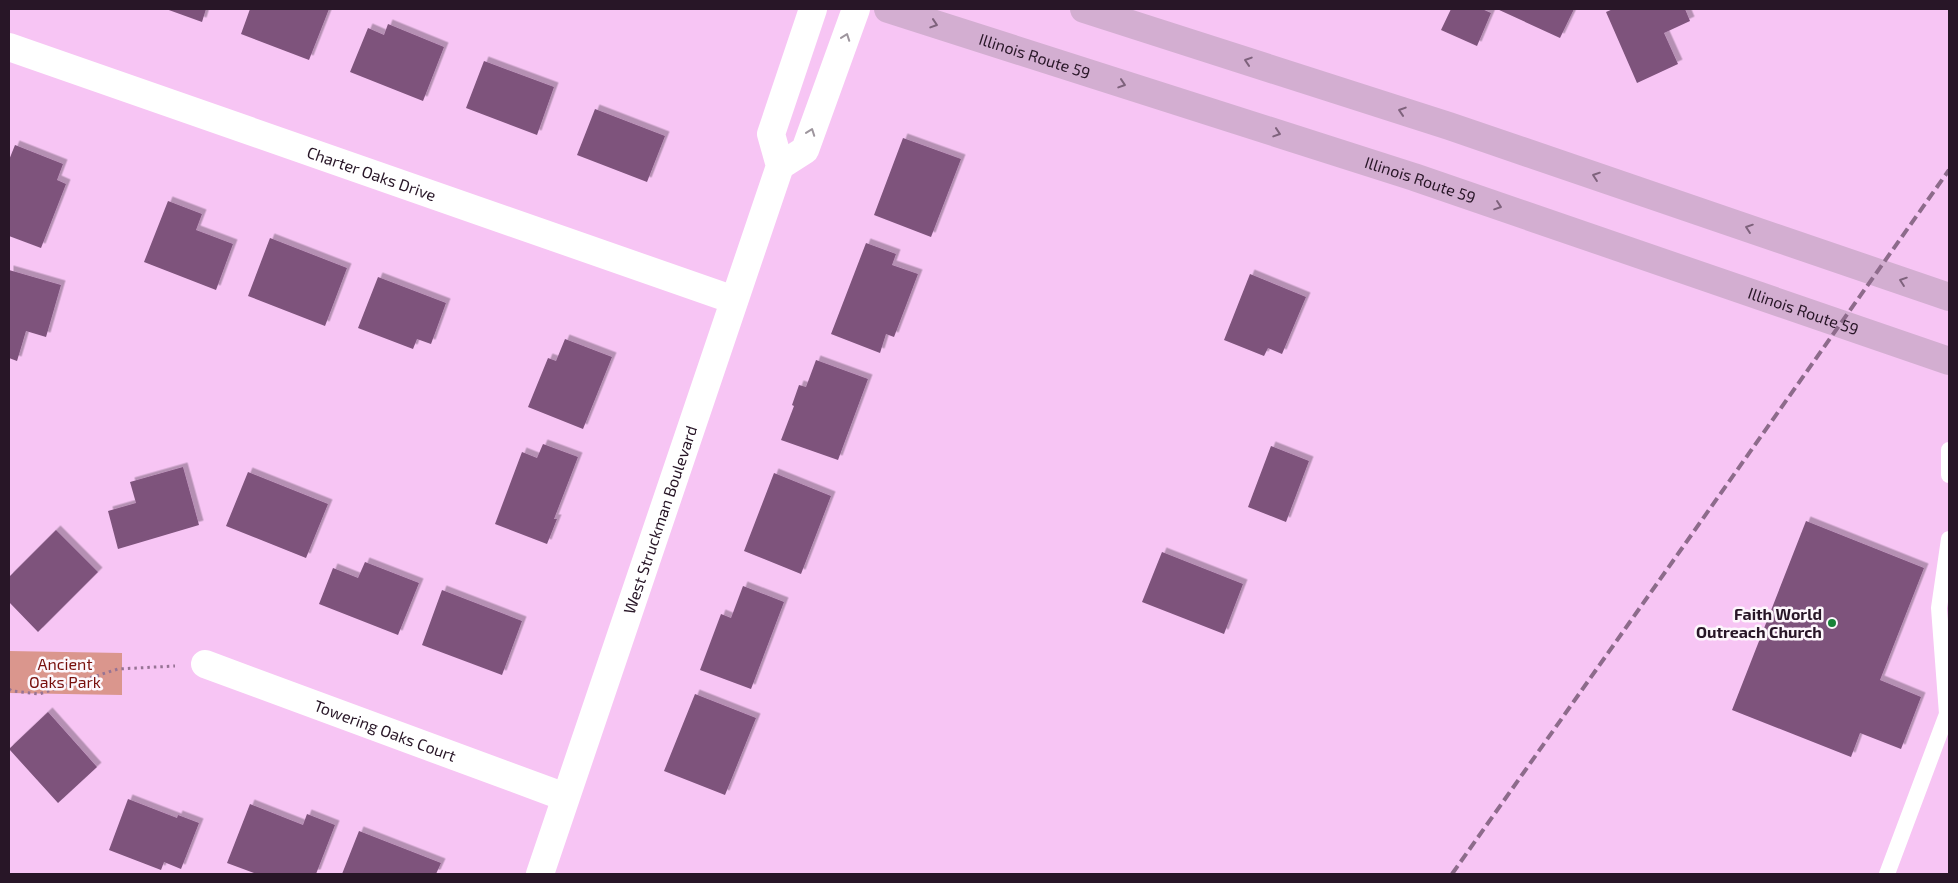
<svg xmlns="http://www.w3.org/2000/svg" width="1958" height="883" viewBox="0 0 1958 883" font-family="'Exo 2',sans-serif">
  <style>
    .green { fill: #da968d }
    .building { fill: #7e537c; filter: url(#shadow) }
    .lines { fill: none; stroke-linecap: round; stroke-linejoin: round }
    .path { stroke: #967394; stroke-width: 3; stroke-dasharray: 2.5 4; stroke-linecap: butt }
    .lane { stroke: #fff; stroke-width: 16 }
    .street { stroke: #fff; stroke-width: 28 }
    .primary { stroke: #d3aed1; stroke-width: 28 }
    .rail { stroke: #8d6b8b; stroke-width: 4; stroke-dasharray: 10 5; stroke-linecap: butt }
    .oneway { stroke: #7e627c }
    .oneway2 { stroke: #9e969e }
    .poi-dot { fill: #188339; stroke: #fdf7fc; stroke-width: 2 }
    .labels { text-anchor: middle; stroke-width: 5; stroke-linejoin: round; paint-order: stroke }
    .street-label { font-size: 16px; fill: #281627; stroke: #fdf7fc }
    .poi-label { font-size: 16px; font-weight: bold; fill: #281627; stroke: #fdf7fc; text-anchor: end }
    .park-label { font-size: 16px; fill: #78100d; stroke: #fdf7fc }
  </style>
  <defs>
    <filter id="shadow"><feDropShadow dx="4.5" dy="-4.5" stdDeviation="0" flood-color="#0004"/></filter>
  </defs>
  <rect width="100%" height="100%" fill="#f7c5f4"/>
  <path class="green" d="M9,651L122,653V695L9,693Z"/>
  <path class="building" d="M166,9H206L202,22Z
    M250,9H329L309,60L241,34Z
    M1451,9H1482L1491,13L1477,46L1441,30Z
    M1497,9H1574L1560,38Z
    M1613,9H1685L1690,21L1664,33L1678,64L1637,83L1606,12Z
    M388,24L444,47L423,101L350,72L368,28L384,35Z
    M484,61L554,87L537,135L466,108Z
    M595,109L665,136L647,182L577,155Z
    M903,138L961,159L931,237L874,215Z
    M15,145L63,164L57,180L66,184L41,248L9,236V160Z
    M168,201L202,214L196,230L233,244L216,290L144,262Z
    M270,238L347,268L325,326L248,296Z
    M866,243L896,254L892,265L918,274L894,337L886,334L880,353L831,334Z
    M9,270L61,285L46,337L26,331L17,361L9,358Z
    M1250,274L1306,297L1282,354L1268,348L1264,356L1224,340Z
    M378,277L446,303L431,344L417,339L413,349L358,328Z
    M565,339L612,357L583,429L528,407L548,358L556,361Z
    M816,360L868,379L838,460L781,440L794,406L792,405L799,385L806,387Z
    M543,444L578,457L554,519H557L547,544L495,524L522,452L537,458Z
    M1271,446L1309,461L1286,522L1248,507Z
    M183,467L199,525L118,549L108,511L136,503L130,482Z
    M248,472L328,504L306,558L226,526Z
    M774,473L831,496L801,574L744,551Z
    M1806,521L1924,568L1880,680L1921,697L1901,749L1860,733L1851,757L1732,710Z
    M56,530L98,572L38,632L9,602V577Z
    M1162,552L1243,584L1224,634L1142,602Z
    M365,562L419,583L398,635L319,604L333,568L358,578Z
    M743,586L784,602L751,689L700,670L721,614L731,618Z
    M442,590L522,621L502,675L422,645Z
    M695,694L756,718L725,795L664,771Z
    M48,712L97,767L58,803L9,749Z
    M128,799L177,818L178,815L199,823L181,869L164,862L161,870L109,850Z
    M250,804L303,825L307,814L335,825L316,874H257L227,863Z
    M359,831L441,863L436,874H342Z"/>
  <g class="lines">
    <path class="path" d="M9,689L12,691L39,694L118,669L175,666"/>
    <path class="lane" d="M1949,450V475
      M1887,874L1947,714L1939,608L1949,539"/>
    <g class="street">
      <path id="s1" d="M9,47L734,300"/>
      <path d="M780,166L805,150L856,9"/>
      <path id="s2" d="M205,664L565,797"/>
      <path id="s3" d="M540,874L780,166L771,134L813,9"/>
    </g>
    <g class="primary">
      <path id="s4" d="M888,9L1414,177L1949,361"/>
      <path d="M1084,9L1449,126L1949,297"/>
    </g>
    <path class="rail" d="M1452,874L1949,170"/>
  </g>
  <defs><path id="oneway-chevron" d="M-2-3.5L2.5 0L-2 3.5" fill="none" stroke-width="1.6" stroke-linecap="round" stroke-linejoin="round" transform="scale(1.25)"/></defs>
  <g class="oneway">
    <use href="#oneway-chevron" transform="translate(934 24) rotate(18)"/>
    <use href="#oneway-chevron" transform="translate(1248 61) rotate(-162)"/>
    <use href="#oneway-chevron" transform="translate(1122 84) rotate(18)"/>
    <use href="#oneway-chevron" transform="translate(1402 111) rotate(-162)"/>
    <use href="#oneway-chevron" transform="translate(1277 133) rotate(18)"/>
    <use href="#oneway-chevron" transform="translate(1596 176) rotate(-161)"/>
    <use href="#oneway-chevron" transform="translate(1498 206) rotate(19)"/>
    <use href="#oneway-chevron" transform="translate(1749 228) rotate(-161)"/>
    <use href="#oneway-chevron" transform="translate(1903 281) rotate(-161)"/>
  </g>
  <g class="oneway2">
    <use href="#oneway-chevron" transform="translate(846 37) rotate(-70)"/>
    <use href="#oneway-chevron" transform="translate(811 132) rotate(-70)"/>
  </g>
  <circle class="poi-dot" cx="1832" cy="623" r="5"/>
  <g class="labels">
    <g class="street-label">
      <text dy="6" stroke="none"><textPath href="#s4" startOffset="154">Illinois Route 59</textPath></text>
      <text dy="6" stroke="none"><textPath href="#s1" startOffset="384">Charter Oaks Drive</textPath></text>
      <text dy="6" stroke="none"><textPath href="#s4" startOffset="559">Illinois Route 59</textPath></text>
      <text dy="6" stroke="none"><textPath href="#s4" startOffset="964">Illinois Route 59</textPath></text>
      <text dy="6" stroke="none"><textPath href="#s3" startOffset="374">West Struckman Boulevard</textPath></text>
      <text dy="6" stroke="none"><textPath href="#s2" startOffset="192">Towering Oaks Court</textPath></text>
    </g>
    <g class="poi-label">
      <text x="1822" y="620">Faith World<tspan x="1822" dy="18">Outreach Church</tspan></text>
    </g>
    <g class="park-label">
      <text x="65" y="670">Ancient<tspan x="65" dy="18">Oaks Park</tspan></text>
    </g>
  </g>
  <rect width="1958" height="883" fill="none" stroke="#281627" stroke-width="20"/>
</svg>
